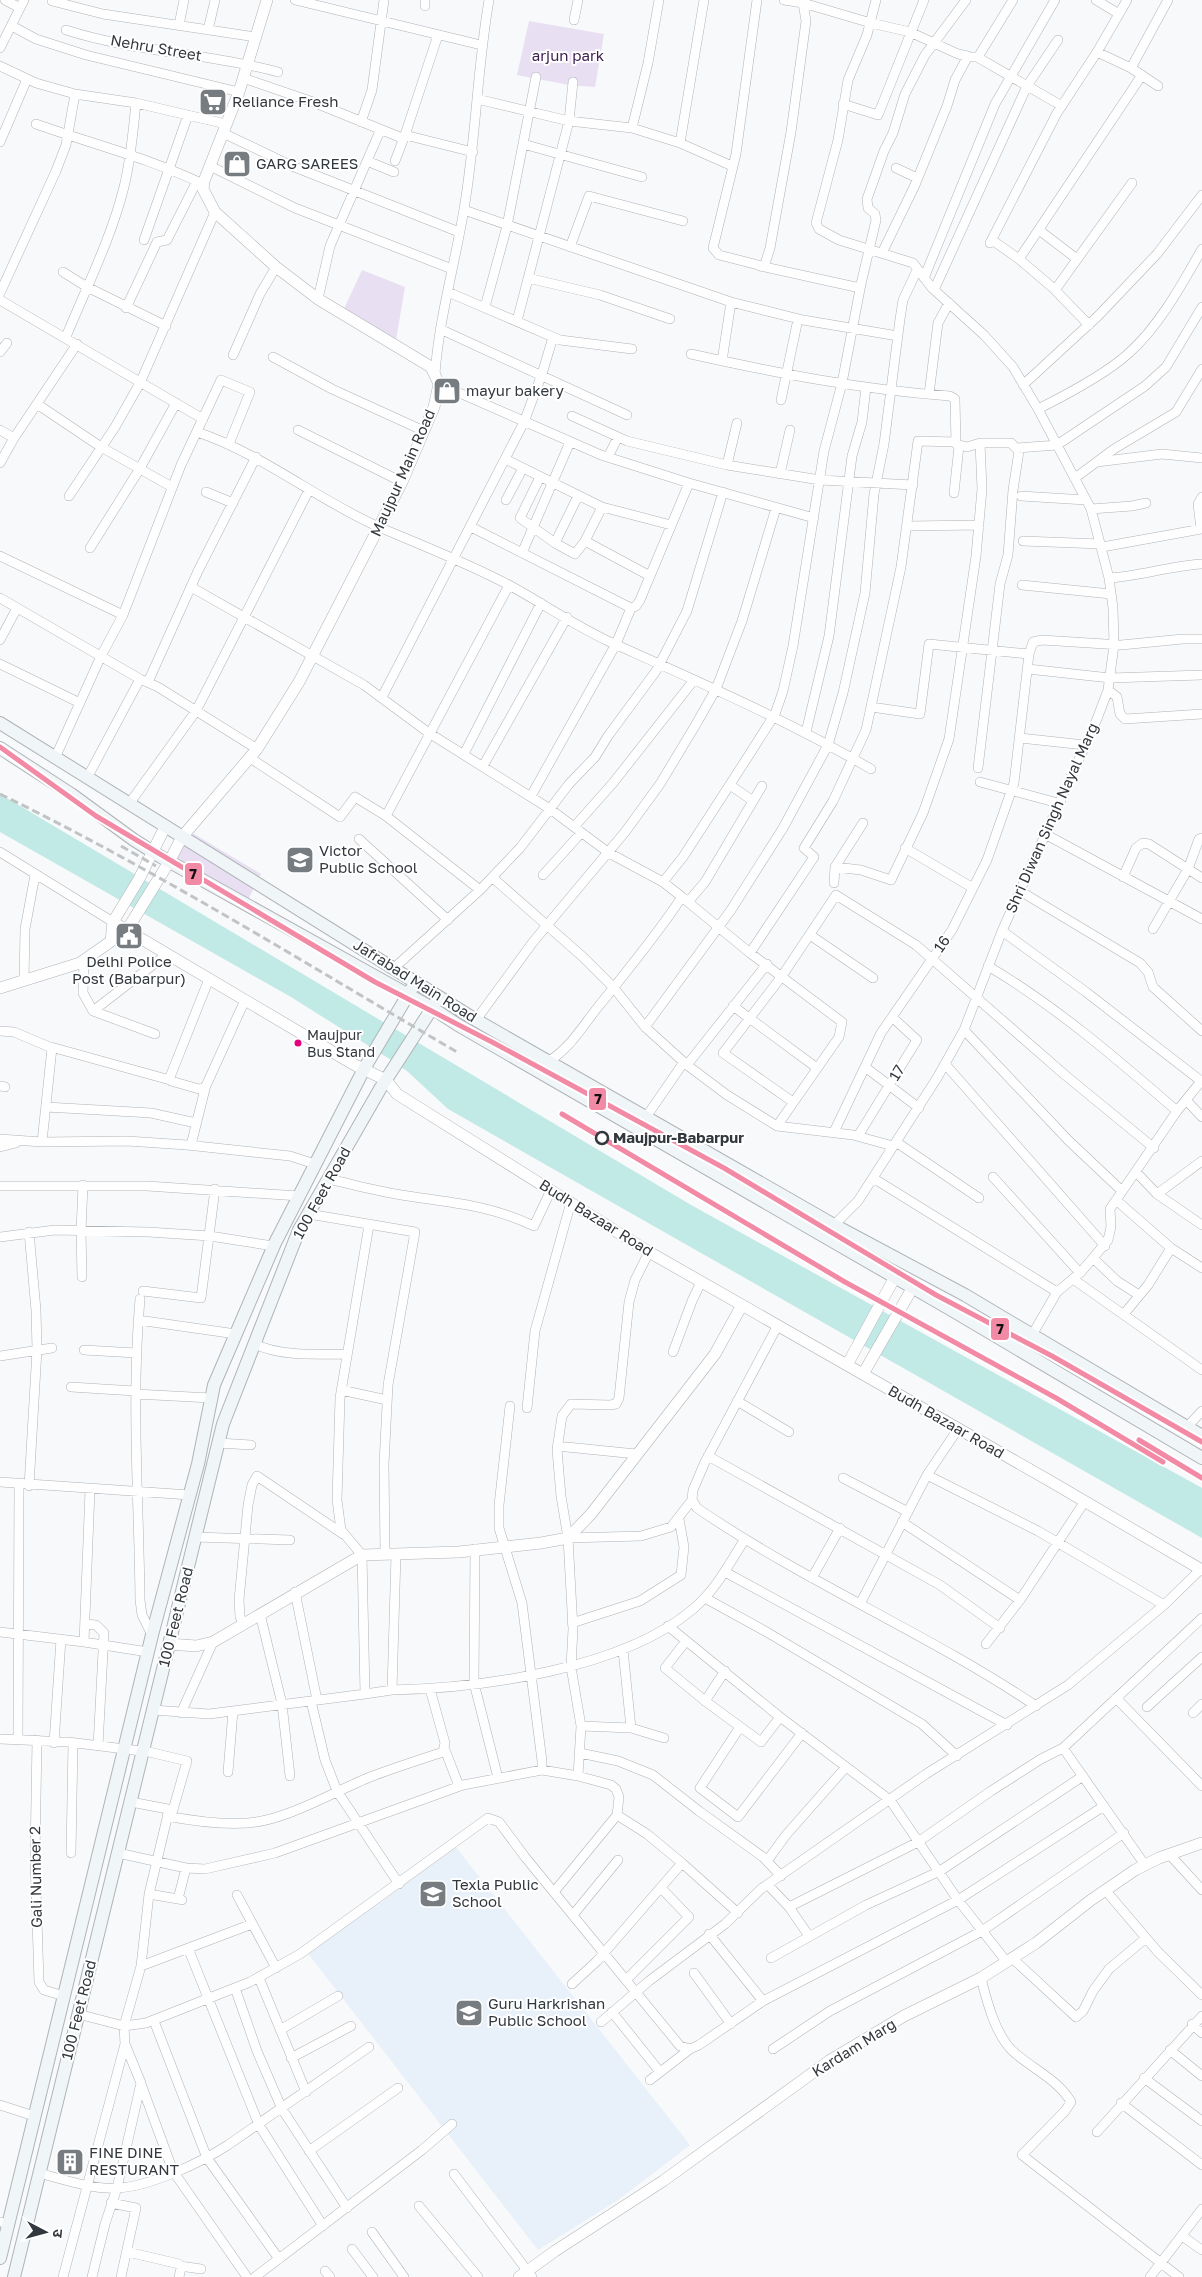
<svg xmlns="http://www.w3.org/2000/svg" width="1202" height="2277" viewBox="0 0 1202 2277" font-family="'Golos Text','Noto Sans Devanagari',sans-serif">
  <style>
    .built { fill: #e8f0f9 }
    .green { fill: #e9dff2 }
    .water { fill: #c1e9e5 }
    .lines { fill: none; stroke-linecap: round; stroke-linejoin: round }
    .minor-casing { stroke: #b0b3b7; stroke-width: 10 }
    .tertiary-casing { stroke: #b0b3b7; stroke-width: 12 }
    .secondary-casing { stroke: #b0b3b7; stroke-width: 14 }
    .minor { stroke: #fefefe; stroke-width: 9 }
    .tertiary { stroke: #fefefe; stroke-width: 11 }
    .secondary { stroke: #f0f6f8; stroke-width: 12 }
    .rail { stroke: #c1c3c4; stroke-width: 3; stroke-dasharray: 8 4; stroke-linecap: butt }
    .metro-1-casing { stroke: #fff; stroke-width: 9 }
    .metro-1 { stroke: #f28aa6; stroke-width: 5 }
    .bus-dot { fill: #e5007d; stroke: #fff; stroke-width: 2 }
    .stop-dot { fill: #fff; stroke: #32383e; stroke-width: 2.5 }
    .labels { text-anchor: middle; stroke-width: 4; stroke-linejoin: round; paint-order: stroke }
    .bus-label { font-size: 14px; fill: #32383e; stroke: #fff; text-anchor: start }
    .street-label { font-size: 15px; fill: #32383e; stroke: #fff }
    .park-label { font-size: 15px; fill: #3e2050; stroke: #fff }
    .poi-label { font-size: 15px; fill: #32383e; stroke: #fff; text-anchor: start }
    .stop-label { font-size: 15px; font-weight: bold; fill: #32383e; stroke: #fff; text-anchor: start }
    .line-badge { stroke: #fff; stroke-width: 2 }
    .pale-badge-label { font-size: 14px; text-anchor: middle; font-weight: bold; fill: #111 }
  </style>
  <rect width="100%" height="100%" fill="#f7f9fb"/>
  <path class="built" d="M455,1846L690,2145L618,2200L538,2250L306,1951L380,1903Z"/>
  <path class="green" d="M529,21L604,34L595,87L569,85L517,75Z
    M362,270L405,287L395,346L343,311Z
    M194,834L261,874L248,900L169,855Z"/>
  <path class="water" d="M0,794L691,1205L1202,1488V1538L448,1109L407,1071L388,1058L291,997L0,832Z"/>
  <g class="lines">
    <defs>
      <path id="minor" d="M5,0L20,8
        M295,0L481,45
        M659,0L648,63L632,128L680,143
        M704,0L680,143L732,166
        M757,0L736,154L713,248L719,255L762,266L765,264L770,248L791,132L806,21L803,3
        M784,0L803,3L871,23L910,32L958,54L968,56L955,80L947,106L915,185L882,253
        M1096,0L1119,14L1127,0
        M52,1L103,14L256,37
        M425,6V0
        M574,20L578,0
        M179,25L184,0
        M12,26L36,39L86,55L239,92
        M66,30C134,52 209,53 278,72
        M208,30L215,0
        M0,48L24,0
        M1097,52L1131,68L1158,86
        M973,57H978L1013,0
        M977,57L1062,106
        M0,66L36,83L75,94L136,103L226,124
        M1131,68L1168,0
        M243,78L313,102L402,138L405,135L438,35
        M477,99L569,121L632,128
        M843,104L878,115L924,0
        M361,122L372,90L384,0
        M36,124C92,144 149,158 203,184
        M223,133L292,166L459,232
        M0,142L27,79
        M523,144L642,177
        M367,161L394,172
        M395,161L405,135L473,152
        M210,166L295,208L452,269
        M896,168L917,178
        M464,210L731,302L803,320L898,336
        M1039,230L1077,259
        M144,240L188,115
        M992,240L1019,259
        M990,243L1057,113L1097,52L1119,14
        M570,247L589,196L683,221
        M760,266L860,288
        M63,272L87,287L166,326
        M528,278L600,295L670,319
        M924,278L995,104L1055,0
        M934,290L1027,86L1058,40
        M1055,290L1132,183
        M448,292L560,340L632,349
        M0,293L56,171L66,145L75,94
        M318,299L330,246L380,131
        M0,300L203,419
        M485,307L507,226L536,77
        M126,308L157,242L167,240L197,181
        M517,321L569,121L573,82
        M1089,325L1053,288L1019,259L1142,75
        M440,329L627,415
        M66,337C86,288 111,239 124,187C131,159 133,131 136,103
        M0,352L7,343
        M691,354C776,373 863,390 950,396L955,399L956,444L967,447L980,443H1011L1019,451L1013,490L1008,555L1000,584L978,768
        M233,355L260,294L276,267
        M273,357L332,389L424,431
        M722,361L731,302
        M435,374C439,318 455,264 464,209C476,139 477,69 489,0
        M439,384L601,455L689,483L814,518
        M1023,385L1098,316L1157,254L1202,195
        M929,394L938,323L949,303
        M781,400L798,319
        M37,404L101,447L172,487
        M1038,409C1066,395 1106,374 1129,353C1160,325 1182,284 1202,249
        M572,416L627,441L727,465L820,480L913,485
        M0,430L14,438
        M298,430L402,482
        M197,432C263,454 317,500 381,528C424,546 467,563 509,585C542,603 574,625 608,641C697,681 787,720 871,769
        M1017,448L1057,445L1145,386L1166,367L1202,307
        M608,457L618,437
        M505,459L602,507L585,541L650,576
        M1097,462L1162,454L1202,458
        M0,463L14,438L77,344
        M727,465L737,423
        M780,474L790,430
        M540,477L520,518L555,543L578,496
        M1075,478L1114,449L1176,412L1202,369
        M206,492L233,503
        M954,493L959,446
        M69,496L115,427L140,383L215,212
        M1021,496L1086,500
        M506,500L523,468
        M602,507L671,525
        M1091,509L1132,506L1146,503
        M908,526L979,525
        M471,527L631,608L636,606L640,600L689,483
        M1201,529L1198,504L1202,497
        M1023,541L1101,544
        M555,543L575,554L585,541
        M1102,547L1202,529
        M90,548L139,470L176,403
        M522,553L570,442
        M0,556L123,615
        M1109,578C1140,576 1170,566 1202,564
        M1022,585L1111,594
        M191,587L364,685L429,733L550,809L609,853L663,882L682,897
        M0,598L140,679
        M0,640L17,608
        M0,664L80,703
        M1028,669L1110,678L1202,675
        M148,682L198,571L256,457
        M1108,690L1117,697L1120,714L1125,719L1202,714
        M382,697L524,422L542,374L553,337
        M871,707L920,714L929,644L1029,654
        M806,732L829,636L852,456L862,422L866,387
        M1020,738L1085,745
        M464,754L541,603
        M55,758L101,656L123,615L181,465L221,380L250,392L229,444
        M250,758L340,817L355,797L386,816
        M483,766L567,617
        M87,778L140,679L158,687L257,749
        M980,782L1058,803
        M730,785L753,801
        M531,796L616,644L631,608
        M129,804L196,711L309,490
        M863,823L835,867L861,870L891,880L923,813L949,739L976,556L982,489L980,443
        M574,827L613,783L694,680
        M1045,834L1202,919
        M359,839L448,920
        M905,848L973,888
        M0,852L113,922
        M543,875L581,833
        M1123,877L1136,848L1143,843L1149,844L1202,878
        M493,878L583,957L614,988L645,1027L687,1065L727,1095L777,1126L853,1135L893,1146
        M663,882L683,857L749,755L775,714L783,691L793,646L824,451L842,383L861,284L876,220L875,214L868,208L867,199L884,151L893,133L905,94L925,55L966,0
        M834,883L835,867
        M480,890L386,816L509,585
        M1020,891L1140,963L1148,972L1153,987L1202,1031
        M688,902L750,953L842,1022L839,1037L777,1126
        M1153,929L1188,869L1199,839L1202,838
        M1002,931L1086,992L1201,1081
        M810,935L873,978
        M750,953L814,857L804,848L833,801L866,730L901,567L918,441L956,442
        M84,961L83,993L93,1011L155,1034
        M988,966C1057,1007 1117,1059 1177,1111
        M394,968L480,890L520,848L569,784L595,757L608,736L656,671L687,611L723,492
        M209,979L170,1077L171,1081L199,1089L205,1088L245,1000
        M24,981L25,929L35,875
        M733,1006L817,1068
        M93,1011L167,954
        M476,1020L533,942L625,832L660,784L695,726L716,689L742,621L776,508
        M645,1027L731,910L783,828L828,745L843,693L865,593L874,494L884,444L900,319L903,300L917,270
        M964,1030L1068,1140L1122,1191
        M0,1031L14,1032L52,1048L42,1142
        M51,1047L170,1080
        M549,1061C571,1047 582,1027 598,1007C627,971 656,936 682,897L688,902L705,882L762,786
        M945,1064L1105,1246
        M687,1065L767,964
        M865,1067L919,1108
        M0,1086L5,1087
        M1186,1100L1202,1117
        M793,1102L723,1053L782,976L836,895L916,945L1065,1075L1154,1148
        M46,1107L151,1113L196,1123
        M646,1117L684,1062
        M834,1132L881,1033L952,930L987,860L1014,783L1029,654L1033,642L1042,640L1121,645L1183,639H1202
        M858,1136L917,1040L892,1017
        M0,1139L42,1142L127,1141L187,1145L290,1156L315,1164
        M896,1142L979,1198
        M191,1145L206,1085
        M0,1147L16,1143
        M1136,1172L1157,1194L1202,1225
        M993,1177L1080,1273
        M873,1178L1057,1292
        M328,1179C351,1184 373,1190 396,1194C447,1203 485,1203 534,1226L551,1190
        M0,1186H147L299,1196
        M1157,1194L1202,1161
        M1116,1200L1171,1248L1202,1268
        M309,1214L415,1232L388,1385L384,1464L385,1554
        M369,1225L340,1398L337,1500L341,1530L362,1555L365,1694L392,1690
        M834,1225L858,1201L937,1078L964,1030L1002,931L1097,719L1108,690L1114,645L1113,608L1109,578L1091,509L1038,409L1013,367L984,335L932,288L913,263L839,240L819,229L816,223L838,140L848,80L867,35L876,0
        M29,1232L36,1310L37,1350L29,1486
        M0,1237L55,1230L148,1232L210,1236L273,1246
        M82,1277L81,1231L83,1185
        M1073,1279L1202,1370
        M143,1291L201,1298L215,1189
        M1139,1295L1117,1281L1093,1258L1108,1240L1111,1227L1110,1209L1177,1111L1202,1080
        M140,1299C131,1400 139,1500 140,1600L142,1615L152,1635
        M1124,1314L1148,1285L1171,1248
        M138,1320L236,1334
        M1032,1335L1057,1292L1080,1273L1093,1258
        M255,1344C281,1357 318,1354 346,1354
        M84,1350L136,1353
        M673,1352L692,1301L701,1282
        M0,1356L52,1348
        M71,1387L135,1391
        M341,1390L387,1400
        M135,1394L211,1398
        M737,1401L789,1432
        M510,1406L499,1505V1528L522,1603L542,1761V1770
        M527,1408L535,1331L571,1202
        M1187,1427L1202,1411
        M218,1443L251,1445
        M557,1446L636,1454
        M708,1456L940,1585L1000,1628
        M927,1475L1038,1531L1164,1605
        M843,1478L908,1512
        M0,1482L190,1495
        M90,1490L84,1642L148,1652
        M692,1500L697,1508C805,1582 927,1633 1036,1706
        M902,1522L1020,1600
        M195,1537L290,1540
        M568,1538L641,1536L671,1527L692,1500L693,1490L705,1462L778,1325
        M475,1549L474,1683L498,1778
        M396,1554L392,1690C482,1688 623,1669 693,1609C716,1590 729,1564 745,1539
        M725,1572L1007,1725
        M812,1578L840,1528
        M295,1592L317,1700
        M705,1598L765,1631L922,1724L957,1756
        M860,1604L927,1475L958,1429
        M260,1614L282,1704L290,1776
        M572,1623L640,1601L681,1575L684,1547L679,1519
        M85,1624L96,1625L104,1633L98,1746
        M244,1624L240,1617L239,1600L248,1505L252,1485L257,1476L343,1534
        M668,1626L780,1717L890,1800L958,1900L1104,1806
        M0,1632L84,1642
        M686,1641L665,1668L705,1701L761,1742L780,1717
        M986,1644L1020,1600L1085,1501
        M623,1650L631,1728
        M1116,1698L1202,1786
        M311,1701L325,1760L337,1791L399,1884
        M705,1701L725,1671
        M1147,1707L1202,1657
        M153,1710L209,1714L365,1694
        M181,1713L213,1642
        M1193,1713L1202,1704
        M581,1726L631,1728L664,1738
        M740,1727L700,1788L738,1817L802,1733
        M0,1739L68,1742L149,1752L187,1761L173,1810L131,1802
        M18,1739L19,1484
        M37,1740L35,1857L39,1982L44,1990L64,1996
        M54,1743L61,1639
        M1063,1748L1145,1865
        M445,1750L459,1786
        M580,1753L618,1761L653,1775L699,1811L763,1857L781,1876
        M228,1772L233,1711
        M578,1776L581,1726L571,1667L573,1629L568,1538L561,1496L557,1450L562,1416L571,1404L610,1405L616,1404L619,1398L629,1302L635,1280L649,1252
        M617,1815L647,1834L682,1863
        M167,1816C193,1821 221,1825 248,1823C287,1820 333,1792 370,1777C394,1768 419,1760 443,1752L445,1743L430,1689
        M71,1853L73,1743
        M118,1853L186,1868L205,1869L275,1853L463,1785L542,1770L578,1776L611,1785L616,1789L619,1797L617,1815L554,1892
        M1169,1854L1202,1890
        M767,1861L786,1835L846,1767
        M768,1885L789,1907
        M1106,1891L1158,1952L1202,1995
        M149,1894L178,1899
        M237,1895L276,1968
        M182,1900L178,1899L186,1868
        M573,1915L618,1860
        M709,1934L763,2001
        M809,1936L789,1907L918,1842L991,1791L1041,1759L1063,1748L1202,1618
        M188,1948L259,2125L323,2226
        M771,1958L866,1905L940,1871L1083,1776
        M1012,1958L1076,2017L1083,2011L1093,1991L1109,1969L1146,1938
        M141,1966L252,1924
        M694,1973L731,2024
        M259,1978L306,2092
        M981,1978C987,2002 996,2038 1016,2054C1035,2070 1059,2081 1071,2102L1065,2111L1022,2155L1179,2277
        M627,1979L689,1917L661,1888
        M572,1984L597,1961L682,1863L738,1913
        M235,1988L257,2051L282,2109L347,2208
        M612,2012L660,2072
        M78,2014L124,2026L146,2023L250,1982L300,1954L488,1818L499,1822L525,1857L680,2046L690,2049L699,2045L763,2001L958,1900L1006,1961
        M154,2021L207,2158L279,2259
        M601,2022L649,1981L725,1924L761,1889L926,1774L1068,1685L1164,1605L1201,1569
        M1192,2024L1202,2033
        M280,2030L338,1996
        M773,2049L830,2011L982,1931L1124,1833
        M1170,2050L1202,2076
        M291,2058L351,2026
        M1144,2078L1202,2121
        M650,2080L690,2049
        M141,2084L173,2171L247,2277
        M1121,2103L1202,2165
        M0,2105L34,2116
        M1097,2132L1202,2016
        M309,2151L398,2088
        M39,2173C61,2179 95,2190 118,2188C151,2186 200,2163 228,2145L369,2047
        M454,2174L532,2277
        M111,2203L136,2208L121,2277
        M419,2206L478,2277
        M0,2222H1
        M372,2232L404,2277
        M1182,2236L1202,2250
        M352,2249L373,2277
        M128,2252L179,2264L181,2268L179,2277
        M180,2266L201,2269
        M325,2271L330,2277
        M63,2277L125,2044L124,2026L141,1966L149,1894L169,1810
        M92,2277L105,2224L117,2188L141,2083L125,2044
        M255,2277L422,2150L452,2124
        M1150,2277L1202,2209"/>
      <path id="tertiary" d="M113,922L353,1064L386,1080L397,1094L649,1252L1050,1481L1202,1570
        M111,941L113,922L139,879L165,827
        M0,988L80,963L127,930L169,862L182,837L257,749L299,682L402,482L434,407L439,384L431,367L318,299L276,267L215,212L203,189L204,181L239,92L267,0
        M847,1365L895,1277
        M863,1374L913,1287
        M169,1644L196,1646L213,1642L362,1555L459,1552L541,1543L568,1538L591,1514L691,1385L715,1354L742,1305
        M519,2277L555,2251L663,2181L829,2061L904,2016L981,1978L1036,1943L1091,1900L1135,1870L1159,1858L1202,1843"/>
      <path id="secondary" d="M0,723L476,1020L834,1225L965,1295L1202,1436
        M0,748L71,794L134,840L161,857L432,1008L458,1025L950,1309L1202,1458
        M0,2258L152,1635L198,1464L214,1385L275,1243L365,1067L412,988
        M14,2277L223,1424L299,1230L380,1089L436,1002"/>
    </defs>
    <use href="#minor" class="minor-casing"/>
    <use href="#tertiary" class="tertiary-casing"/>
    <use href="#secondary" class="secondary-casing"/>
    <use href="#minor" class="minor"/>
    <use href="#tertiary" class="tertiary"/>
    <use href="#secondary" class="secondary"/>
    <path class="rail" d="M0,794C158,871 306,964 457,1052
      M121,846L156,866"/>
    <defs>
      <path id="metro-1" d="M0,747L96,816L375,982L492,1042L724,1168L936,1295L1052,1356L1202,1442
        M562,1114L845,1282L1056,1398L1163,1462
        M1139,1440L1202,1478"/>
    </defs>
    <use href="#metro-1" class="metro-1-casing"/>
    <use href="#metro-1" class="metro-1"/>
  </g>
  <defs>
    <symbol id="supermarket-square" viewBox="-11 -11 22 22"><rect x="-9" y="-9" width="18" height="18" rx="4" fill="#777c80" stroke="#fff"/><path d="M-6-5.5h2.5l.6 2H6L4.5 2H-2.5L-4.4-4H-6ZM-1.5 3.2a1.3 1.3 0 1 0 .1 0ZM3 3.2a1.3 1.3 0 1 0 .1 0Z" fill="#fff"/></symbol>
    <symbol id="shop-square" viewBox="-11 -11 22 22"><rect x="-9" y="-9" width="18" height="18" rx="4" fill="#777c80" stroke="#fff"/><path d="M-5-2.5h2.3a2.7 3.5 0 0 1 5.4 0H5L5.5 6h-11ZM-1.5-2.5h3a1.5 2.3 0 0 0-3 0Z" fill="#fff"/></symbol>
    <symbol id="school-square" viewBox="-11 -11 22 22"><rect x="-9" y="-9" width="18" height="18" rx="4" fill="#777c80" stroke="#fff"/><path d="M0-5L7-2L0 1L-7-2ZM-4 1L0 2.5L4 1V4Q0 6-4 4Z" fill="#fff"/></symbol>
    <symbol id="civic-square" viewBox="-11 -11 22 22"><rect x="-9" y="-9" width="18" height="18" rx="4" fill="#777c80" stroke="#fff"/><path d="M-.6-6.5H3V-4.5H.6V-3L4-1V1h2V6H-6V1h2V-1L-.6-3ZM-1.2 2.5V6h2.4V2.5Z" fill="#fff"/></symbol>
    <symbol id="building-square" viewBox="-11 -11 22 22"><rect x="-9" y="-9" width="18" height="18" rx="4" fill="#777c80" stroke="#fff"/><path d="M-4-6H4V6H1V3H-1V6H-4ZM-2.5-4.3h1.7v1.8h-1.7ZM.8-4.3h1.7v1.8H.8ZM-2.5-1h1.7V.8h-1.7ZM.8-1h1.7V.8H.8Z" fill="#fff"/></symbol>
  </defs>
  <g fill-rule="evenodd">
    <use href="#supermarket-square" x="197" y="86" width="32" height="32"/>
    <use href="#shop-square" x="221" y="148" width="32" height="32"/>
    <use href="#shop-square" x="431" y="375" width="32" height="32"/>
    <use href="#school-square" x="284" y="844" width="32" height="32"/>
    <use href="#civic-square" x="113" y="920" width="32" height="32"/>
    <use href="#school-square" x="417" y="1878" width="32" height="32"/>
    <use href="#school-square" x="453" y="1997" width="32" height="32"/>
    <use href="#building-square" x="54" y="2146" width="32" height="32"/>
  </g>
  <circle class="bus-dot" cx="298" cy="1043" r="4.5"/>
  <circle class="stop-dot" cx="602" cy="1138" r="6"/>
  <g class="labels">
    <g class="bus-label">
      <text x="307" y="1040">Maujpur<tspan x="307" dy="17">Bus Stand</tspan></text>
    </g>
    <g class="street-label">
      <text transform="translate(156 48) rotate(10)" y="5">Nehru Street</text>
      <text transform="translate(403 473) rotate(-66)" y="5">Maujpur Main Road</text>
      <text transform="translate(1052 818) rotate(-66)" y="5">Shri Diwan Singh Nayal Marg</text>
      <text transform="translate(942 944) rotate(-55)" y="5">16</text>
      <text transform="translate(415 981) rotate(32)" y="5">Jafrabad Main Road</text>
      <text transform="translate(897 1073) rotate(-58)" y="5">17</text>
      <text transform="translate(322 1193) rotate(-61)" y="5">100 Feet Road</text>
      <text transform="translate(596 1218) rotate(32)" y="5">Budh Bazaar Road</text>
      <text transform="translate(946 1422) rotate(30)" y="5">Budh Bazaar Road</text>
      <text transform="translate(176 1617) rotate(-76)" y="5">100 Feet Road</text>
      <text transform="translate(36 1877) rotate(-91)" y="5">Gali Number 2</text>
      <text transform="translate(79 2010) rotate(-76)" y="5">100 Feet Road</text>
      <text transform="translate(854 2048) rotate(-32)" y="5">Kardam Marg</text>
    </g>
    <g class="park-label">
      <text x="568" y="61">arjun park</text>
    </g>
    <g class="poi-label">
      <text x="232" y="107">Reliance Fresh</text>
      <text x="256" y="169">GARG SAREES</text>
      <text x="466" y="396">mayur bakery</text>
      <text x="319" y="856">Victor<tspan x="319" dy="17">Public School</tspan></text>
      <text x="129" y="967" text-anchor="middle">Delhi Police<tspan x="129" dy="17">Post (Babarpur)</tspan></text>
      <text x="452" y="1890">Texla Public<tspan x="452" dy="17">School</tspan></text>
      <text x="488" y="2009">Guru Harkrishan<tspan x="488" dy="17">Public School</tspan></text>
      <text x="89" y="2158">FINE DINE<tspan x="89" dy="17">RESTURANT</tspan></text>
    </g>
    <g class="stop-label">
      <text x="613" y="1143">Maujpur-Babarpur</text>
    </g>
  </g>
  <g class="line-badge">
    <rect x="184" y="862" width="19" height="24" rx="5" fill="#f28aa6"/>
    <rect x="588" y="1087" width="19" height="24" rx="5" fill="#f28aa6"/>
    <rect x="990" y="1317" width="20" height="24" rx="5" fill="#f28aa6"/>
  </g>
  <g class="pale-badge-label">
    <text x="193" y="879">7</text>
    <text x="598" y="1104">7</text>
    <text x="1000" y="1334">7</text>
  </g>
  <g transform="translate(45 2232) rotate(96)" stroke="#ffffff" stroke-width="4" paint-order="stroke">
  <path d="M0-4L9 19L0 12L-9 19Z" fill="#32383e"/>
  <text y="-8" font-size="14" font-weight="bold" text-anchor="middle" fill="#32383e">उ</text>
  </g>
</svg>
